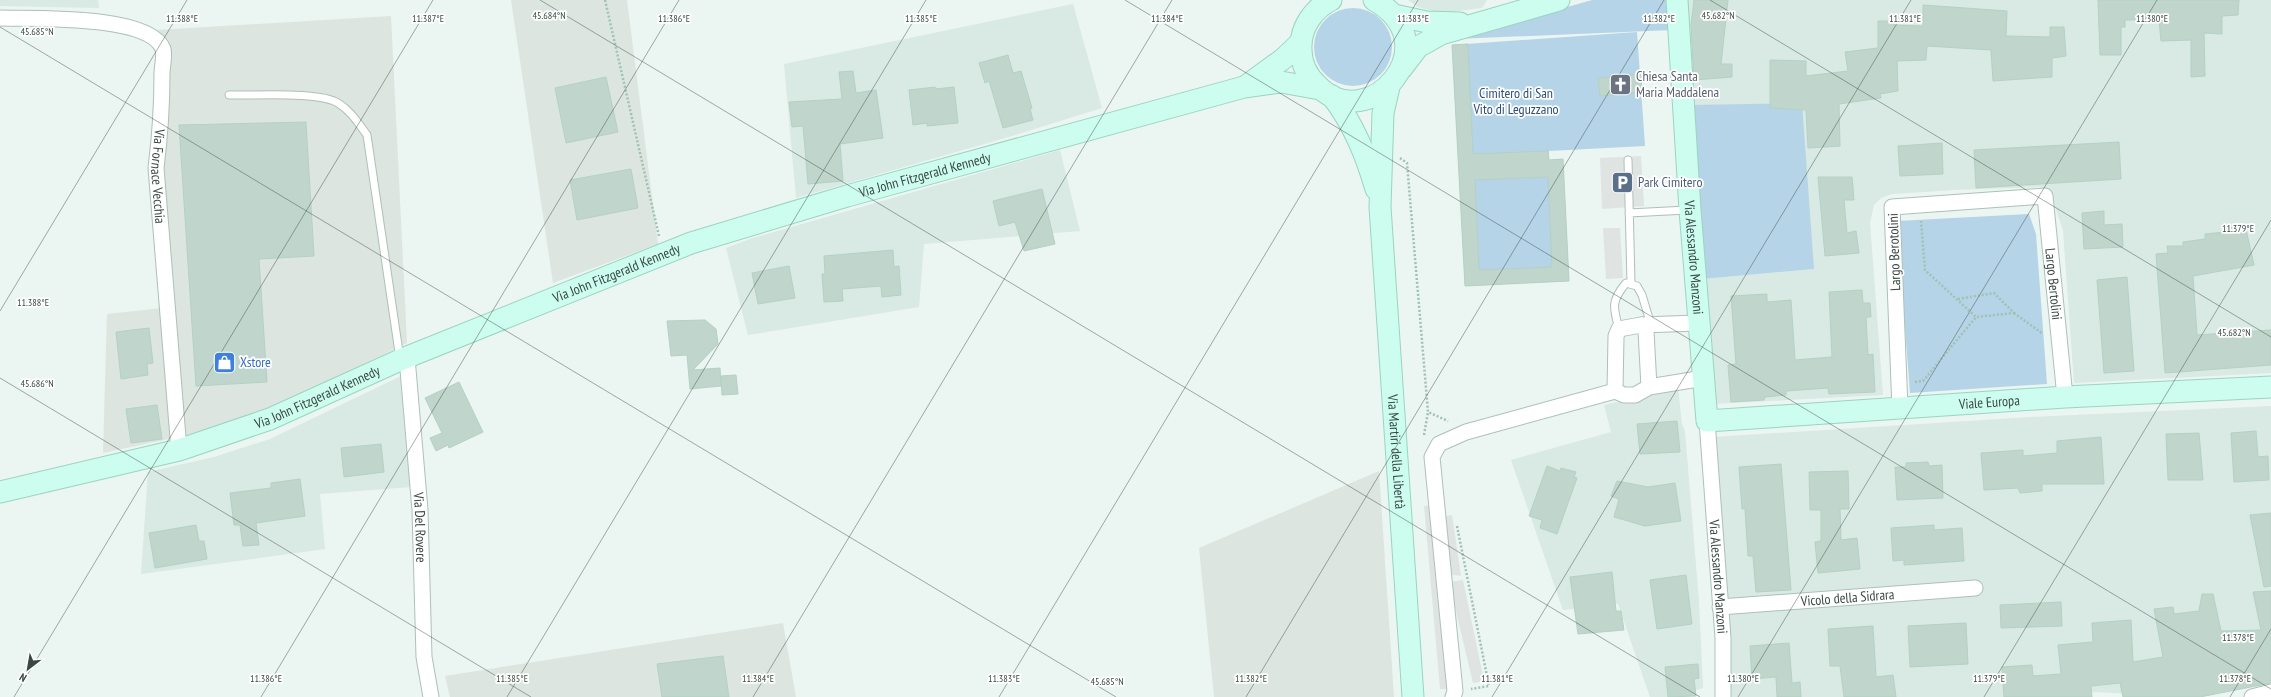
<svg xmlns="http://www.w3.org/2000/svg" width="2271" height="697" viewBox="0 0 2271 697" font-family="'PT Sans Narrow',sans-serif">
  <style>
    .residential { fill: #d9e9e3 }
    .industrial { fill: #dce5e0 }
    .green { fill: #b5d4e8 }
    .parking { fill: #dfe4e2 }
    .building { fill: #c0d6cc; stroke: #b3d1c4; fill-rule: evenodd }
    .lines { fill: none; stroke-linecap: round; stroke-linejoin: round }
    .lane-casing { stroke: #adc1b8; stroke-width: 9 }
    .street-casing { stroke: #adc1b8; stroke-width: 17 }
    .secondary-casing { stroke: #9bd4c1; stroke-width: 23 }
    .path { stroke: #9fc2b3; stroke-width: 2.5; stroke-dasharray: 2 2; stroke-linecap: butt }
    .lane { stroke: #fff; stroke-width: 7 }
    .street { stroke: #fff; stroke-width: 15 }
    .secondary { stroke: #ccfdee; stroke-width: 21 }
    .ticks { fill: none; stroke: #394942; stroke-width: 1; stroke-opacity: 0.45 }
    .labels { text-anchor: middle; stroke-width: 3.5; stroke-linejoin: round; paint-order: stroke }
    .worship-label { font-size: 14px; fill: #5b616d; stroke: #fff; text-anchor: start }
    .park-label { font-size: 14px; fill: #2c4f7b; stroke: #fff }
    .street-label { font-size: 14px; fill: #394942; stroke: #fff }
    .service-label { font-size: 14px; fill: #4e5e75; stroke: #fff; text-anchor: start }
    .shop-label { font-size: 14px; fill: #366cbe; stroke: #fff; text-anchor: start }
    .ticks-label { font-size: 10px; text-anchor: middle; fill: #394942; stroke: #fff; stroke-width: 3.5; stroke-linejoin: round; paint-order: stroke }
  </style>
  <rect width="100%" height="100%" fill="#ebf5f1"/>
  <path class="residential" d="M0,0H98L99,8L0,6Z
    M1408,0H1487L1482,8L1449,12L1432,11L1418,7Z
    M1683,0H2271V373L2074,383L2063,230L2050,192L2040,187L1955,190L1892,194L1881,198L1874,205L1870,223L1883,395L1712,404L1702,279L1814,269L1691,105Z
    M1073,4L1102,108L1012,136L796,198L784,64Z
    M1060,150L1080,231L924,244L919,307L748,335L726,248L750,239Z
    M401,376L411,487L320,494L325,549L141,574L148,472L214,457L270,439Z
    M1678,388L1682,424L1685,431L1699,602L1703,688L1672,697H1650L1618,604L1563,610L1511,460L1611,432L1604,405Z
    M2271,406V675L2190,697L2096,692L2024,697H1731L1726,600L1713,437L2031,417Z"/>
  <path class="industrial" d="M511,0H627L658,244L553,283Z
    M391,16L407,343L260,414L206,431L103,453L107,314L162,308L157,30Z
    M1379,471L1394,697H1214L1199,548Z
    M783,623L796,697H450L445,676Z"/>
  <path class="green" d="M1592,0H1671L1672,30L1455,39Z
    M1314 47a39 39 0 1 1 78 0a39 39 0 1 1-78 0Z
    M1637,32L1645,146L1549,151V160L1563,159L1569,281L1465,286L1452,45Z
    M1802,103L1814,269L1702,279L1691,105Z
    M2029,214L2036,234L2047,384L1910,393L1897,221Z"/>
  <path class="parking" d="M1641,156L1644,206L1602,209L1600,158Z
    M1603,228H1620L1623,278L1606,279Z
    M1432,505L1448,689H1440L1424,506Z
    M1452,515L1461,576L1448,574L1440,517Z
    M1463,580L1484,681L1473,683L1449,582Z"/>
  <path class="building" d="M1694,0H1728L1721,64H1732V77L1694,80L1691,25Z
    M2098,0H2239L2238,15L2222,16V34L2204,33L2205,76L2191,77V40L2161,41L2159,20H2125V27H2121V55H2100Z
    M1923,5L2007,11L2006,36L2050,37V27H2064L2066,56L2052,58V77L1993,81L1991,50L1927,46L1926,60L1897,61L1898,91L1880,94L1881,98L1839,104L1840,146L1808,148L1806,110L1770,108V60L1806,61V76L1848,71L1845,52L1878,48V21H1894V25L1923,26Z
    M1468,44L1473,154L1548,151L1549,160L1563,159L1569,281L1465,286L1452,45ZM1548,177L1552,267L1479,270L1475,180Z
    M1008,55L1013,73L1021,71L1032,108L1030,109L1033,120L1003,128L989,81L985,83L979,63Z
    M853,71L856,93L876,90L883,138L840,144L843,181L808,184L803,126L792,127L789,102L842,99L839,72Z
    M1641,74L1642,92L1600,96L1598,78Z
    M606,77L618,132L566,143L555,88Z
    M935,87L936,89L954,87L958,123L927,126V123L913,125L909,90Z
    M306,122L314,256L259,259L267,382L196,386L179,125Z
    M2119,142L2121,179L1976,188L1974,150Z
    M1942,143L1943,174L1900,176L1898,146Z
    M631,169L638,208L577,220L570,180Z
    M1818,177H1852L1854,200H1844L1847,233L1856,231L1859,253L1825,256Z
    M1042,189L1055,244L1024,251L1015,222L999,226L993,201Z
    M2104,211V225L2122,224L2123,247L2084,249L2082,213Z
    M2245,225L2254,265L2193,276L2197,335L2271,330V365L2165,373L2156,254L2168,253L2167,246H2183V242L2205,239V234L2225,232L2224,229Z
    M893,250L894,267L899,266L901,295L882,297L881,286L842,289L843,301L824,302L822,274H825L824,256Z
    M789,266L795,298L758,304L752,273Z
    M2127,277L2134,371L2104,373L2097,280Z
    M1862,290L1863,303H1870L1871,317H1866L1868,355L1873,354L1875,392L1829,394L1828,388L1786,391V395L1765,397L1764,400L1731,402L1728,365L1736,364L1731,296L1767,294V302L1791,300L1795,360L1832,357L1829,292Z
    M705,320L716,329L718,344L693,370L720,368L721,386L690,389L687,355L671,356L667,321Z
    M149,328L153,363L147,364L148,375L121,379L116,332Z
    M736,375L738,394L722,395L721,376Z
    M459,382L483,432L449,448L448,445L436,451L430,438L442,433L425,398Z
    M157,405L162,439L131,443L126,409Z
    M1677,421L1680,452L1640,454L1637,424Z
    M2256,431L2258,457L2268,456L2269,480L2234,482L2231,433Z
    M2199,433L2203,480H2168L2166,434Z
    M2101,437L2104,484H2042V491L2020,493L2018,488L1984,490L1981,453L2023,450V456L2057,453V441Z
    M381,444L384,472L344,477L341,448Z
    M1928,462L1929,466L1942,465L1943,498L1897,500L1895,467H1906V463Z
    M1781,464L1791,590L1756,592L1753,556H1748L1745,509H1742L1739,467Z
    M1547,466L1560,471L1561,468L1576,472L1574,477L1577,478L1557,534L1540,528L1542,520L1529,516Z
    M1848,471L1849,509H1840L1841,540L1857,538L1860,569L1818,573L1815,542L1821,541V510H1810L1809,472Z
    M300,479L305,516L256,523L259,545L243,546L240,525H234L230,493L271,488V483Z
    M1617,481L1648,487L1675,483L1681,521L1645,526L1614,517L1619,499L1611,496Z
    M2271,513V586L2264,587L2250,515Z
    M196,525L199,541H204L207,559L155,568L149,533Z
    M1934,525V530L1962,528L1964,561L1904,565V560L1893,561L1891,528Z
    M1612,572L1616,611H1621L1624,630L1578,634L1570,577Z
    M1686,575L1692,624L1657,629L1650,580Z
    M2271,591V683L2200,697H2123L2120,683L2091,686L2092,697H2004L2002,667L2032,665L2033,676L2061,674L2058,645L2093,642L2092,623L2131,620L2133,662L2163,657L2154,609L2173,607L2174,614L2199,611L2202,594H2213L2221,631L2261,630L2253,592Z
    M2061,602L2062,626L2001,628L2000,605Z
    M1966,623L1968,664L1910,667L1908,626Z
    M1873,626L1876,677L1893,675L1896,697H1844L1840,666H1830L1828,629Z
    M1789,643L1792,683L1800,682L1801,697H1777L1776,677L1752,679L1750,646Z
    M723,656L729,697H662L657,664Z
    M1698,664L1699,678L1694,679L1696,696L1668,697L1665,667Z"/>
  <g class="lines">
    <defs>
      <path id="lane" d="M229,95C254,96 319,91 338,103C351,111 358,123 367,135L400,359
        M1628,160L1631,283
        M1629,213L1687,210
        M1619,329C1613,307 1611,301 1626,283L1637,286L1642,295L1651,325"/>
      <g id="street">
        <path id="s1" d="M0,18C31,19 150,14 163,49C165,55 162,67 162,73C162,105 160,136 156,168L179,450"/>
        <path d="M1641,325L1698,323"/>
        <path id="s2" d="M407,358L420,510L424,657L431,697"/>
        <path d="M1615,391L1616,336L1619,329L1641,325L1646,331L1649,387"/>
        <path id="s3" d="M1900,409L1892,207L2045,196L2065,397"/>
        <path id="s4" d="M1707,421L1723,638V697"/>
        <path id="s5" d="M1720,607L1975,588"/>
        <path d="M1453,697L1455,691L1432,457L1439,444L1466,432L1615,391L1624,395H1635L1649,387L1704,378"/>
        <path d="M2252,697L2271,692"/>
      </g>
      <g id="secondary">
        <path d="M1331,0C1313,9 1300,28 1301,49C1301,64 1307,76 1318,86C1368,138 1452,44 1374,0"/>
        <path id="s6" d="M1677,0L1690,210L1707,421L2065,397L2271,387"/>
        <path d="M1394,15L1427,22L1460,23"/>
        <path d="M1402,68L1418,47L1441,34L1559,0"/>
        <path d="M1246,86L1283,59L1300,43"/>
        <path id="s7" d="M1389,87L1383,113L1380,207L1413,697"/>
        <path d="M1332,96C1354,125 1366,155 1376,189"/>
        <path id="s8" d="M0,492L179,450L270,419L400,360L691,243L847,196L1244,87L1281,82L1320,89"/>
      </g>
    </defs>
    <use href="#lane" class="lane-casing"/>
    <use href="#street" class="street-casing"/>
    <use href="#secondary" class="secondary-casing"/>
    <path class="path" d="M605,0L659,236
      M1400,158L1407,163L1428,412L1448,421
      M1958,299L1994,293L2014,313L1976,317
      M2014,313L2043,334
      M1915,382L1923,381L1976,317L1925,270L1921,221
      M1424,435L1428,412
      M1457,526L1489,686L1471,689"/>
    <use href="#lane" class="lane"/>
    <use href="#street" class="street"/>
    <use href="#secondary" class="secondary"/>
  </g>
  <path class="ticks" d="M540,0L1700,697M1125,0L2271,689M1710,0L2271,337M0,27L1116,697M0,311L187,0M0,378L531,697M14,697L433,0M261,697L679,0M507,697L926,0M753,697L1172,0M999,697L1418,0M1246,697L1664,0M1492,697L1911,0M1738,697L2157,0M1984,697L2271,220M2230,697L2271,629"/>
  <defs>
    <symbol id="church-square" viewBox="-11 -11 22 22"><rect x="-9" y="-9" width="18" height="18" rx="4" fill="#6b7280" stroke="#fff"/><path d="M-1.2-6h2.4v3.5h3.3v2.4h-3.3V6h-2.4V-.1h-3.3v-2.4h3.3Z" fill="#fff"/></symbol>
    <symbol id="parking-square" viewBox="-11 -11 22 22"><rect x="-9" y="-9" width="18" height="18" rx="4" fill="#5c6f8a" stroke="#fff"/><path d="M-3.5-5.5H1a3.5 3.5 0 0 1 0 7H-1V5.5H-3.5ZM-1-3.4V-.6H.8a1.4 1.4 0 0 0 0-2.8Z" fill="#fff"/></symbol>
    <symbol id="shop-square" viewBox="-11 -11 22 22"><rect x="-9" y="-9" width="18" height="18" rx="4" fill="#3f7fe0" stroke="#fff"/><path d="M-5-2.5h2.3a2.7 3.5 0 0 1 5.4 0H5L5.5 6h-11ZM-1.5-2.5h3a1.5 2.3 0 0 0-3 0Z" fill="#fff"/></symbol>
  </defs>
  <g fill-rule="evenodd">
    <use href="#church-square" x="1608" y="72" width="25" height="25"/>
    <use href="#parking-square" x="1610" y="170" width="25" height="25"/>
    <use href="#shop-square" x="212" y="350" width="25" height="25"/>
  </g>
  <g class="labels">
    <g class="worship-label">
      <text x="1636" y="81">Chiesa Santa<tspan x="1636" dy="16">Maria Maddalena</tspan></text>
    </g>
    <g class="park-label">
      <text x="1516" y="98">Cimitero di San<tspan x="1516" dy="16">Vito di Leguzzano</tspan></text>
    </g>
    <g class="street-label">
      <text dy="5" stroke="none"><textPath href="#s8" startOffset="980">Via John Fitzgerald Kennedy</textPath></text>
      <text dy="5" stroke="none"><textPath href="#s1" startOffset="299">Via Fornace Vecchia</textPath></text>
      <text transform="translate(1894 252) rotate(-92)" y="5">Largo Berotolini</text>
      <text dy="5" stroke="none"><textPath href="#s6" startOffset="258">Via Alessandro Manzoni</textPath></text>
      <text dy="5" stroke="none"><textPath href="#s8" startOffset="656">Via John Fitzgerald Kennedy</textPath></text>
      <text dy="5" stroke="none"><textPath href="#s3" startOffset="444">Largo Bertolini</textPath></text>
      <text dy="5" stroke="none"><textPath href="#s8" startOffset="332">Via John Fitzgerald Kennedy</textPath></text>
      <text dy="5" stroke="none"><textPath href="#s6" startOffset="705">Viale Europa</textPath></text>
      <text dy="5" stroke="none"><textPath href="#s7" startOffset="366">Via Martiri della Libertà</textPath></text>
      <text dy="5" stroke="none"><textPath href="#s2" startOffset="170">Via Del Rovere</textPath></text>
      <text dy="5" stroke="none"><textPath href="#s4" startOffset="156">Via Alessandro Manzoni</textPath></text>
      <text dy="5" stroke="none"><textPath href="#s5" startOffset="128">Vicolo della Sidrara</textPath></text>
    </g>
    <g class="service-label">
      <text x="1638" y="187">Park Cimitero</text>
    </g>
    <g class="shop-label">
      <text x="240" y="367">Xstore</text>
    </g>
  </g>
  <g class="ticks-label">
    <text x="549" y="19">45.684°N</text>
    <text x="1718" y="19">45.682°N</text>
    <text x="182" y="22">11.388°E</text>
    <text x="428" y="22">11.387°E</text>
    <text x="674" y="22">11.386°E</text>
    <text x="921" y="22">11.385°E</text>
    <text x="1167" y="22">11.384°E</text>
    <text x="1413" y="22">11.383°E</text>
    <text x="1659" y="22">11.382°E</text>
    <text x="1905" y="22">11.381°E</text>
    <text x="2152" y="22">11.380°E</text>
    <text x="37" y="35">45.685°N</text>
    <text x="2238" y="232">11.379°E</text>
    <text x="33" y="306">11.388°E</text>
    <text x="2234" y="336">45.682°N</text>
    <text x="37" y="387">45.686°N</text>
    <text x="2238" y="641">11.378°E</text>
    <text x="266" y="682">11.386°E</text>
    <text x="512" y="682">11.385°E</text>
    <text x="758" y="682">11.384°E</text>
    <text x="1004" y="682">11.383°E</text>
    <text x="1251" y="682">11.382°E</text>
    <text x="1497" y="682">11.381°E</text>
    <text x="1743" y="682">11.380°E</text>
    <text x="1989" y="682">11.379°E</text>
    <text x="2235" y="682">11.378°E</text>
    <text x="1107" y="685">45.685°N</text>
  </g>
  <g transform="translate(28 669) rotate(211)" stroke="#ffffff" stroke-width="3" paint-order="stroke">
  <path d="M0-3L7 15L0 10L-7 15Z" fill="#394942"/>
  <text y="-6" font-size="11" font-weight="bold" text-anchor="middle" fill="#394942">N</text>
  </g>
</svg>
